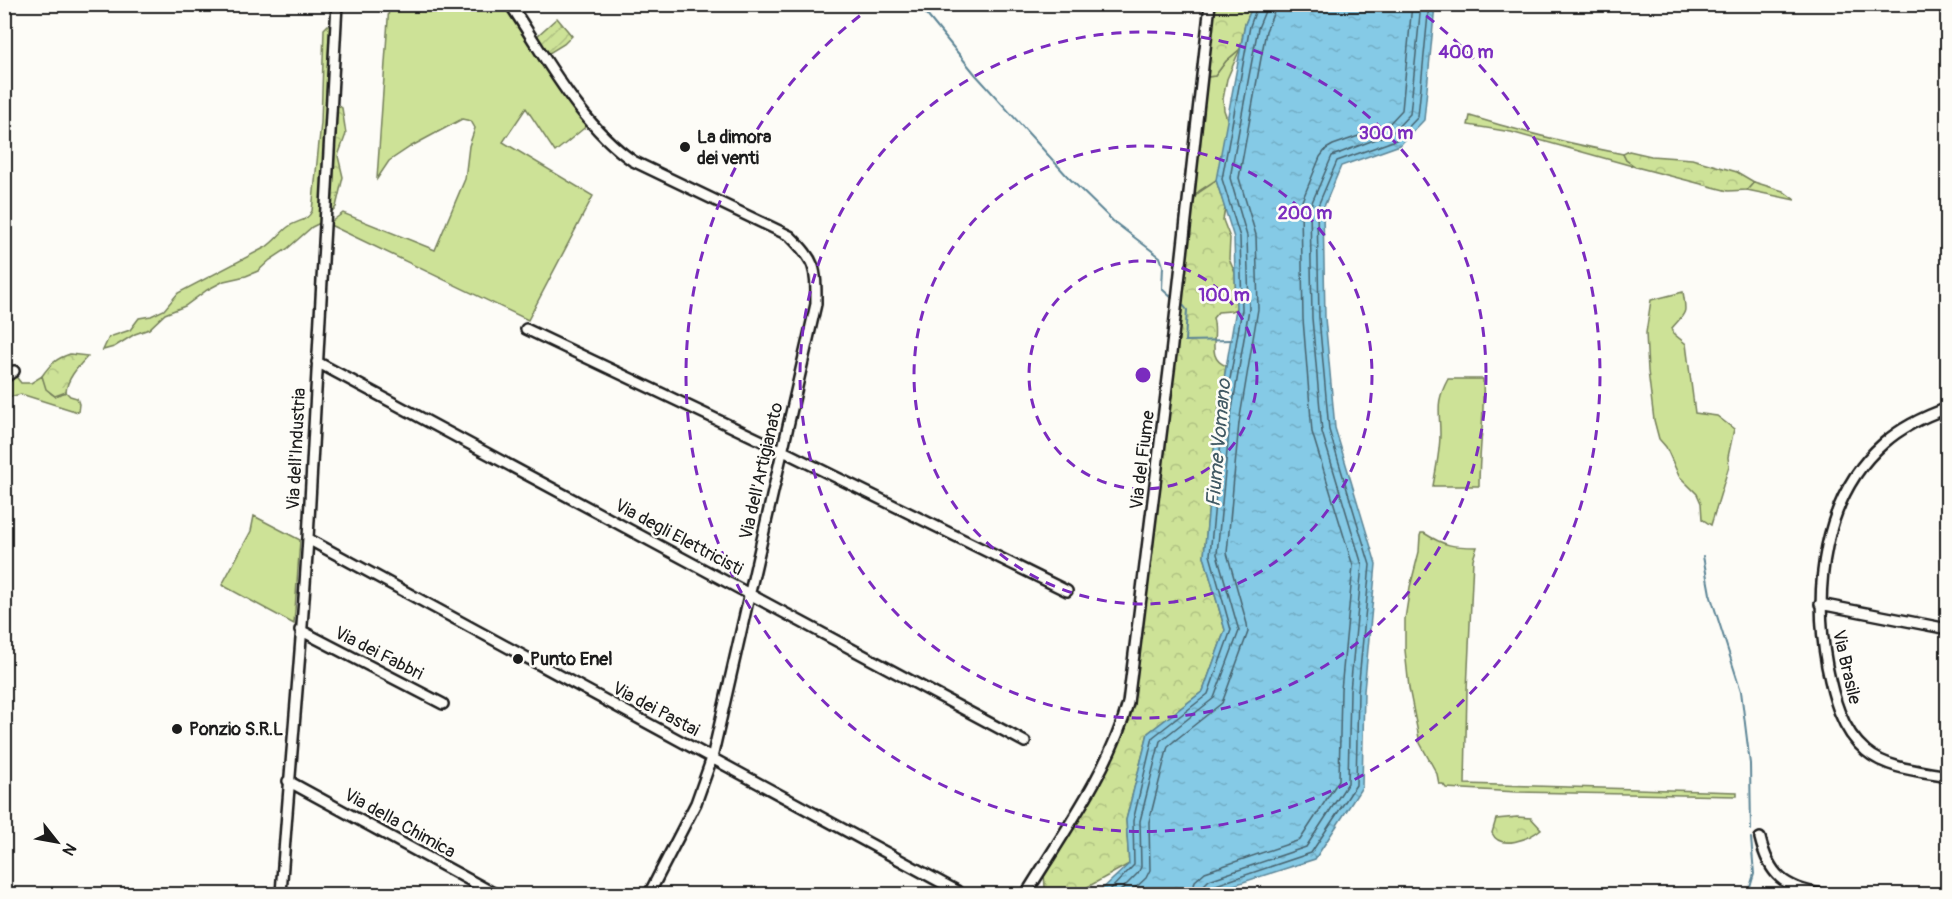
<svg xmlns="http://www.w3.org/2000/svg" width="1952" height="899" viewBox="0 0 1952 899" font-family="Pangolin,sans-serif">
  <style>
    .grass { fill: #cde297; stroke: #747f5a; stroke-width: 1.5 }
    .forest { fill: url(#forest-crowns); stroke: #747f5a; stroke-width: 1.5 }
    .garden { fill: url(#garden-furrows); stroke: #747f5a; stroke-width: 1.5 }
    .water { fill: url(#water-ripples); stroke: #5b8495; stroke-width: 1.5 }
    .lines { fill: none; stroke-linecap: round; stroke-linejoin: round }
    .shore { stroke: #46626d; stroke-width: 1.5 }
    .stream { stroke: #5b8495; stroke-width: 2 }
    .minor-casing { stroke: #1c1c1c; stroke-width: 14 }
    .minor { stroke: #fdfcf7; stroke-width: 9 }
    .ring { fill: none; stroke: #7b2cbf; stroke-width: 3; stroke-dasharray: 10 8 }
    .poi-dot { fill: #1c1c1c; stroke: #fdfcf7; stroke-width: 2 }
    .labels { text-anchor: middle; stroke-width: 5; stroke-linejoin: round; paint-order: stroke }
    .poi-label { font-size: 18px; font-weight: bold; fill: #1c1c1c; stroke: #fdfcf7; text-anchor: start }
    .street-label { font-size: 18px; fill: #1c1c1c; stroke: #fdfcf7 }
    .water-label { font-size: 20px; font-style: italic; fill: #415963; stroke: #fdfcf7 }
    .centre { fill: #7b2cbf; stroke: #fdfcf7; stroke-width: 3 }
    .ring-label { font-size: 18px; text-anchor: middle; font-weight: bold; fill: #7b2cbf; stroke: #fdfcf7; stroke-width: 5; stroke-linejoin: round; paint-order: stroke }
  </style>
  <defs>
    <pattern id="forest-crowns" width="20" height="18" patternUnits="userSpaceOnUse" patternTransform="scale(1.5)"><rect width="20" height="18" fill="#cde297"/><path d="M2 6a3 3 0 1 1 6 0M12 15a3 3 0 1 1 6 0" fill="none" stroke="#afc182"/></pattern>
    <pattern id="garden-furrows" width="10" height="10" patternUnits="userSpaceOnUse" patternTransform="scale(1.5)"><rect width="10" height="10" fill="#cde297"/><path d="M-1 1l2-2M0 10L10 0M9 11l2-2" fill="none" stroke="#afc182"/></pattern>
    <pattern id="water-ripples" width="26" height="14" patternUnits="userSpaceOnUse" patternTransform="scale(1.5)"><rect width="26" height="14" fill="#85cae6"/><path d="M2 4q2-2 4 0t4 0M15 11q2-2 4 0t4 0" fill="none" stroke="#72adc5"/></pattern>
  </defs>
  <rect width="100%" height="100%" fill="#fdfcf7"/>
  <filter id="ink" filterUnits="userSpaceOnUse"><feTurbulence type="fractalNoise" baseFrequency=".0167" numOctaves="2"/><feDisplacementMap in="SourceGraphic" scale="12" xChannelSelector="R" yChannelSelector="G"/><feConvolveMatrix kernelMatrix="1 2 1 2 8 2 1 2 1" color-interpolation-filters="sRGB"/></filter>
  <g filter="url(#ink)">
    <path class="grass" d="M389,5H503L548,72L588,125L555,152L526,108L503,142L593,196L528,320L328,224L343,213L435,250L465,179L469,146L475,128L471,121L462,119L410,147L389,161L377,179Z
      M330,23L320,223L312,227L287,249L270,260L258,271L246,276L224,281L207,290L185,306L165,314L149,329L135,334L114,347L103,350L109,337L130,330L139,318L151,316L164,310L178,293L266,247C275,241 280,233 288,227C297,220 307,222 312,211L321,123L324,29Z
      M1240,49L1227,79L1223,99L1224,110L1230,127L1225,208L1216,180L1199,191L1194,197L1207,77L1215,76L1226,61Z
      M1470,116C1521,132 1572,144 1623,154L1626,160L1636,167L1511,132L1468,125Z
      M1754,182L1783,191L1795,200L1747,190Z
      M1683,292C1687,315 1686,312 1672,328L1674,334L1686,344L1695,413L1717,416L1734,429L1728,457L1729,466L1711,525L1702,519L1701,503L1697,494L1679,476L1666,447L1659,439L1654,420L1648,371L1646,333L1651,300Z
      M14,374L21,383H31L42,376C46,385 46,391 55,396L66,392L70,396L77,398L79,404L78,412L21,394L5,398V382Z
      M1448,379H1483C1485,415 1479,451 1479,486H1433C1436,469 1440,451 1440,434C1440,410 1435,403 1448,379Z
      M254,516L300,540L294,624L222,585L251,531Z
      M1421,533H1424C1444,546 1453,547 1477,547L1473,559L1467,690L1465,784L1737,792V796L1517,792L1446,788L1443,784H1439L1437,774L1420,743L1409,688L1405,650V619L1410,587L1419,552L1420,536Z"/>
    <path class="forest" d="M1215,5H1253L1245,24L1240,49L1226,61L1215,76L1207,77Z
      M335,103L342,108L346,134L338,156L343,177L336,207L330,213Z
      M1629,151L1651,156L1692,159L1737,172L1754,182L1747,190L1728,191L1636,167L1626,160L1623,154Z
      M1216,180L1225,208L1223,220L1230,238L1229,259L1235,273L1236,309L1231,311L1218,312L1213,318C1219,338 1205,357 1226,366L1217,420L1204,556L1225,630L1203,691L1148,733L1126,820L1129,864L1075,894H1050L1045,887L1044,874L1131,699L1142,635L1192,203C1196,190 1208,189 1216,180Z
      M70,354L88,356C79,366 67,378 66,392L55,396L46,389L42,376C50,364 57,358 70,354Z
      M1517,817L1531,818L1541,829C1529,839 1500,851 1492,833L1496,819Z"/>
    <path class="garden" d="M557,18L572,36L564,44L546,55L536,37Z"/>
    <path class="water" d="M1253,5H1435L1424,120L1400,145L1341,166L1323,209L1325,318L1335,428L1376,564L1364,691L1362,787L1315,859L1206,894H1097L1129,864L1126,820L1148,733L1203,691L1225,630L1204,556L1217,420L1236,309L1234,238L1216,180L1245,24Z"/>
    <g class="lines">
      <path class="shore" d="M1106,894L1134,865L1133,821L1153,737L1208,694L1231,630L1210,555L1223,420L1242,309L1240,237L1222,179L1250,26L1258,4
        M1117,894L1138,873L1141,867L1140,821L1160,741L1214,698L1239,631L1217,554L1230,421L1249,309L1247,236L1230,178L1258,28L1265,11L1266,4
        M1129,894L1146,878L1150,870L1149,822L1168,746L1222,703L1248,632L1247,624L1227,553L1239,423L1258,309L1256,235L1239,178L1266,31L1274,12L1275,4
        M1192,894L1195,881L1205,872L1300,840L1339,780L1341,690L1353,566L1312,432L1303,319L1301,209L1302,201L1320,157L1326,149L1333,145L1387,126L1402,110L1412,4
        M1201,894L1203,886L1209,880L1306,847L1348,783L1350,691L1362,565L1322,432L1312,318L1310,207L1332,156L1392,133L1410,114L1421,4
        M1208,894L1209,889L1213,886L1311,853L1356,785L1358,691L1370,565L1329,430L1319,318L1317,208L1337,161L1396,140L1418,117L1429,4"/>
      <path class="stream" d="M918,4L975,74L1068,177L1113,221L1160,257L1163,266L1162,289L1173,299
        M1183,305L1187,310L1185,341L1232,340
        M1703,556L1710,594L1741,691L1750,764L1751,830
        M1748,894L1754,874L1751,838"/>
      <defs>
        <path id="minor" d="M510,4C546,58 580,124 633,161L790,236C816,262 816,267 816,304L712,758L696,803L649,894
          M526,329L783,451L1067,591
          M317,362L1025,742
          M4,378L14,371
          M1948,408C1925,416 1902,427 1884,443C1822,497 1813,590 1827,666C1833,696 1841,730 1866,751C1887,769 1921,771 1948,776
          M308,539L957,891
          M1820,604L1948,629
          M300,630L443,704
          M288,781L495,894
          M1760,838C1769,875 1784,888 1822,894
          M281,894C289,776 301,657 308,538C319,360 326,182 337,4
          M1026,894C1062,835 1110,769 1128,703L1171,354L1210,4"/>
      </defs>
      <use href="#minor" class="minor-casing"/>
      <use href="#minor" class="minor"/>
    </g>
  </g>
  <g class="ring">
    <circle cx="1143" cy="375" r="114"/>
    <circle cx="1143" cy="375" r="229"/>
    <circle cx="1143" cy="375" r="343"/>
    <path d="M1412 5A457 457 0 1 1 874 5"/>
  </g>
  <g class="poi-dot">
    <circle cx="685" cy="147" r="6"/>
    <circle cx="518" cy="659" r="6"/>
    <circle cx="177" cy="729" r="6"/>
  </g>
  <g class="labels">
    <g class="poi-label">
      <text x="697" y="143">La dimora<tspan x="697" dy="21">dei venti</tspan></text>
      <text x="530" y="665">Punto Enel</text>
      <text x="189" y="735">Ponzio S.R.L</text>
    </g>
    <g class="street-label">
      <text transform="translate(296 449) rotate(-87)" y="6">Via dell'Industria</text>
      <text transform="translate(1142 460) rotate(-83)" y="6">Via del Fiume</text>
      <text transform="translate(761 471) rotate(-77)" y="6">Via dell'Artigianato</text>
      <text transform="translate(679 537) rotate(28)" y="6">Via degli Elettricisti</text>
      <text transform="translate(379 653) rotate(27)" y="6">Via dei Fabbri</text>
      <text transform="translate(1847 667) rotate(77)" y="6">Via Brasile</text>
      <text transform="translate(656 709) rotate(28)" y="6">Via dei Pastai</text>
      <text transform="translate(400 823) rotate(29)" y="6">Via della Chimica</text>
    </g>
    <g class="water-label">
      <text transform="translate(1218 443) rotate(-85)" y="7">Fiume Vomano</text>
    </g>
  </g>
  <circle cx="1143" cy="375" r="9" class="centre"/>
  <g class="ring-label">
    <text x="1466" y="58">400 m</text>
    <text x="1386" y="139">300 m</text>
    <text x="1305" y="219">200 m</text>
    <text x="1224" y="301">100 m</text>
  </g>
  <rect width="1952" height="899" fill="none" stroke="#fdfcf7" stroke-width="24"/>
  <rect x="12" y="12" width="1928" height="875" fill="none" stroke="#1c1c1c" stroke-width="2" filter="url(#ink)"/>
  <g transform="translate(57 842) rotate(121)" stroke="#fdfcf7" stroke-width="4.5" paint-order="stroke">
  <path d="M0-4.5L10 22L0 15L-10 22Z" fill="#1c1c1c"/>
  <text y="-9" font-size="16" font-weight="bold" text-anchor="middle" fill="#1c1c1c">N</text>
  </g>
</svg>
